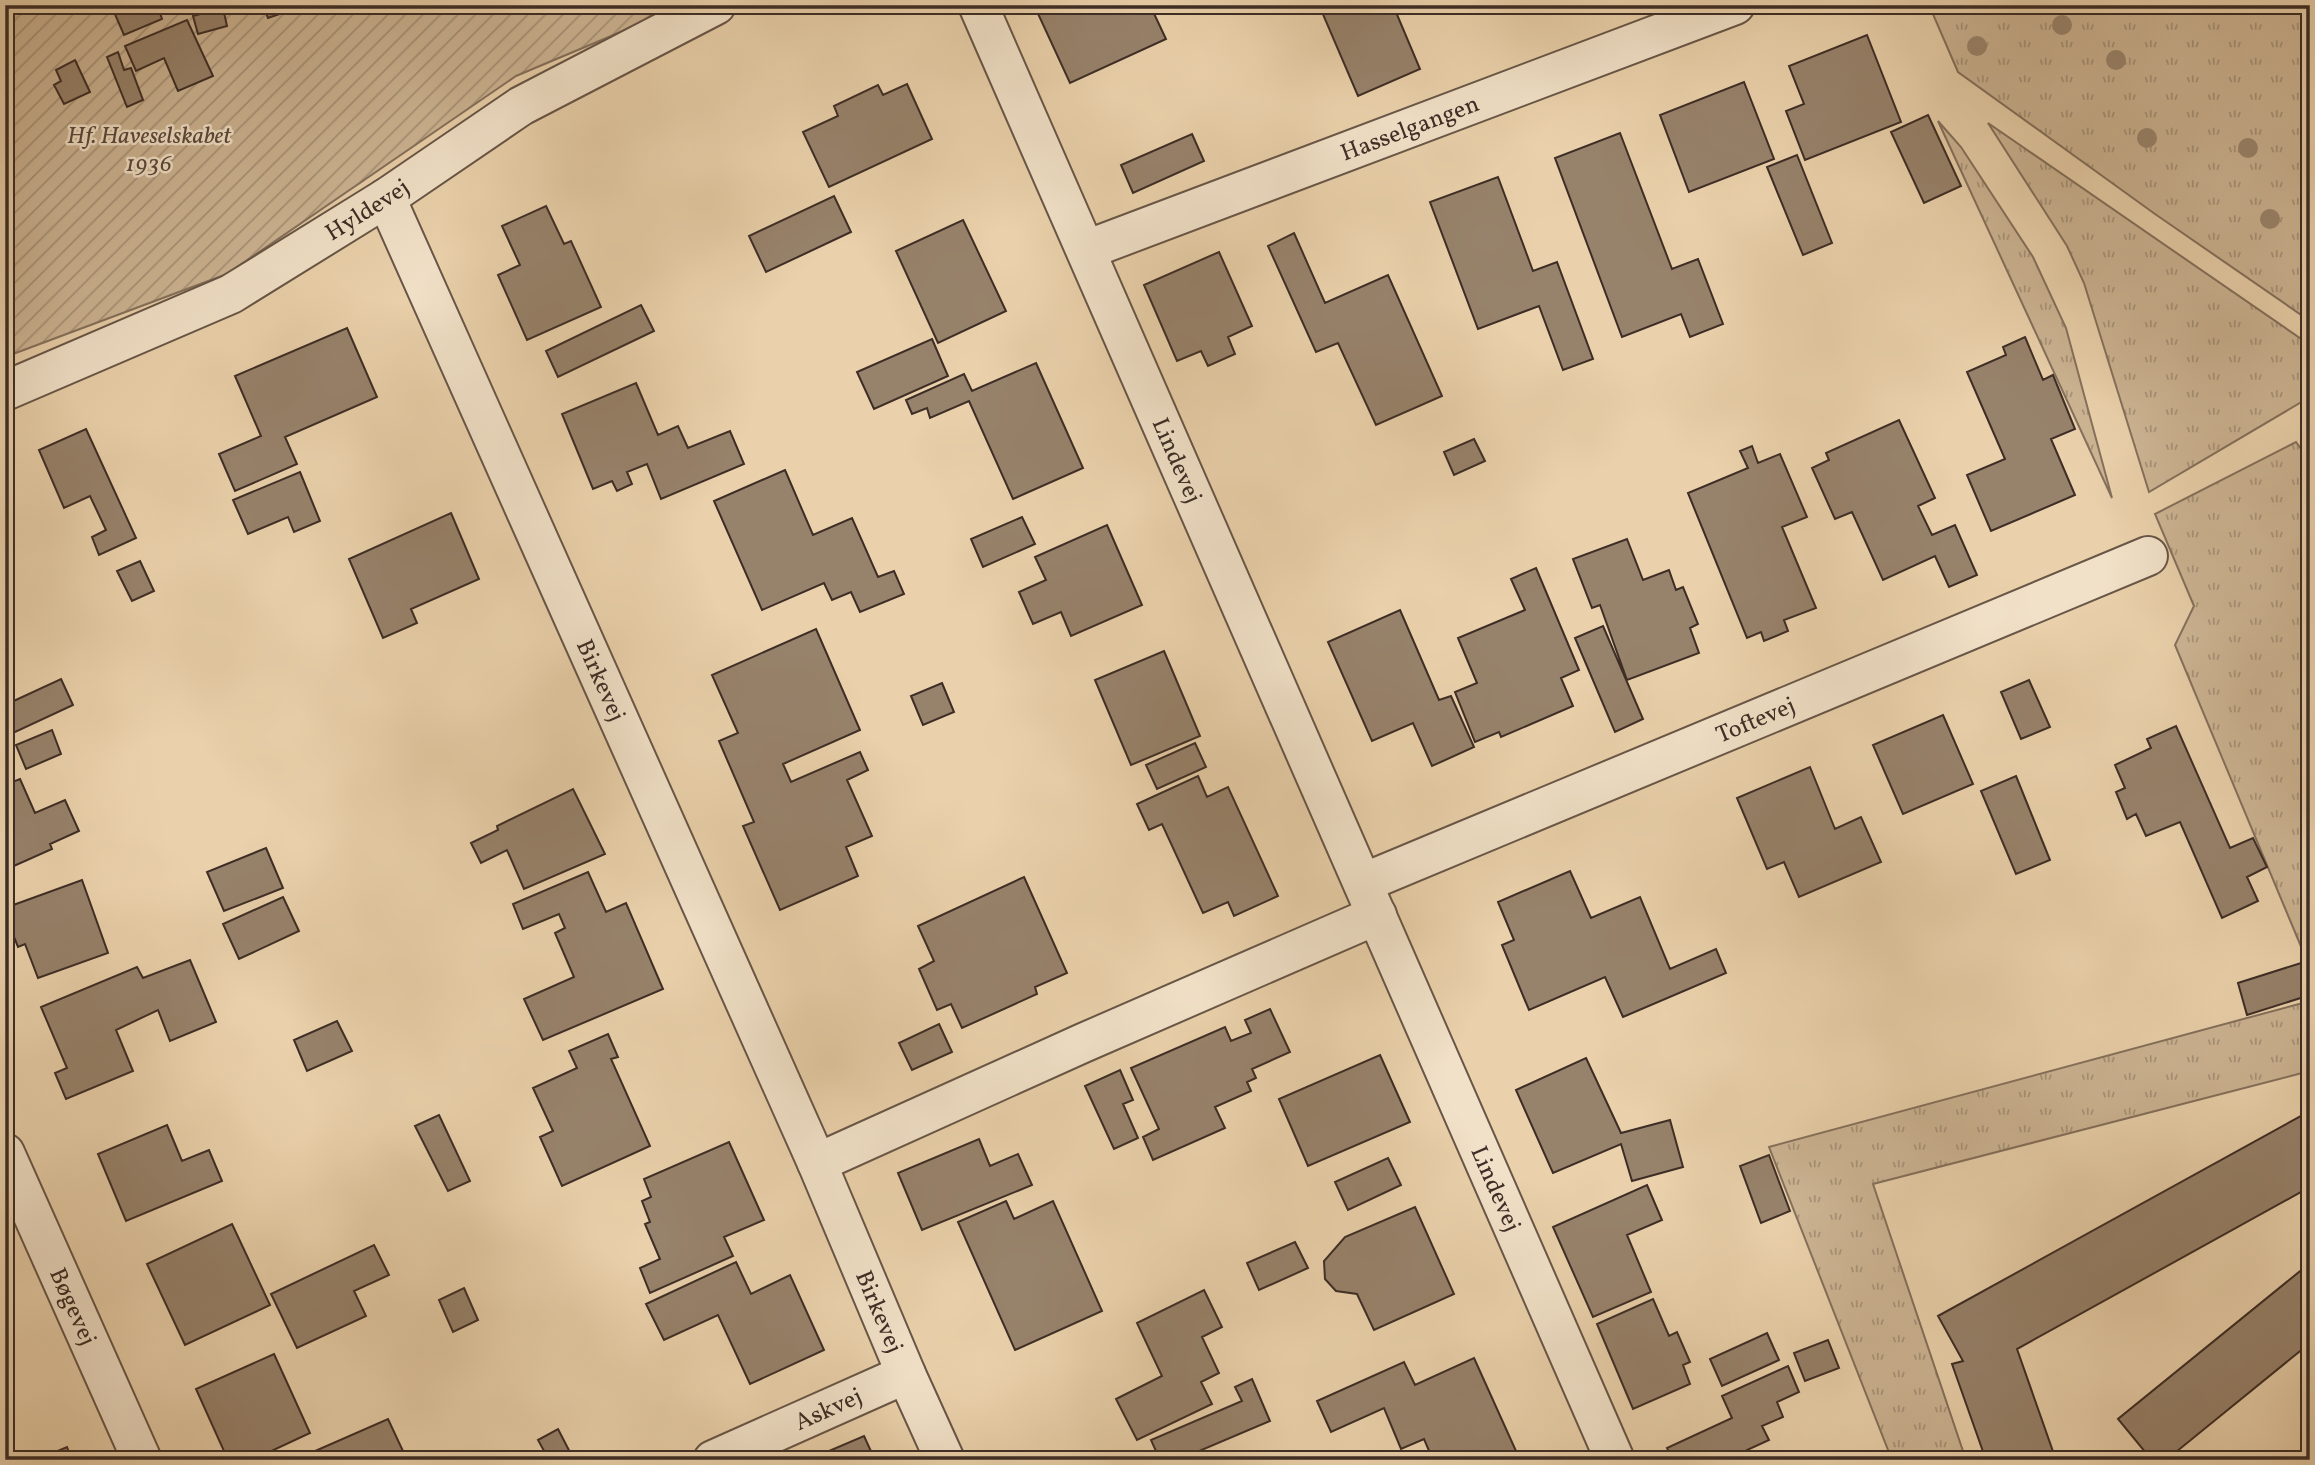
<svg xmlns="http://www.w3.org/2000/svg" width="2315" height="1465" viewBox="0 0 2315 1465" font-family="Vollkorn,serif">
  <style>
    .grass { fill: url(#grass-tufts); stroke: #85715d; stroke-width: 2 }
    .garden { fill: url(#garden-furrows); stroke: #85715d; stroke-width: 2 }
    .building { fill: #97826b; stroke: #3d2d26; stroke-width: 2 }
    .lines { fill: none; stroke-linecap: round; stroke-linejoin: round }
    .minor-casing { stroke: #685647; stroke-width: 42 }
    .minor { stroke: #f1e1c8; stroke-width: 38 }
    .tree { fill: #9b866e }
    .labels { text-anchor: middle; stroke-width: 5; stroke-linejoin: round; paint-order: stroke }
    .street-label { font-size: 24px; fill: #3d2d26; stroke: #f1e1c8 }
    .park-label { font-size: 24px; font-style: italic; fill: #5a483c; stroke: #f1e1c8 }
  </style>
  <defs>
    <pattern id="grass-tufts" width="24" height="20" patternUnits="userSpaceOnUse" patternTransform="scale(1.75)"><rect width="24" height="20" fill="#cdb594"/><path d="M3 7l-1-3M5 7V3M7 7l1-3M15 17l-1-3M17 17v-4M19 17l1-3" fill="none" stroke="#a89479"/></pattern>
    <pattern id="garden-furrows" width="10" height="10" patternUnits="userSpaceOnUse" patternTransform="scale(1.75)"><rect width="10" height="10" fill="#cdb594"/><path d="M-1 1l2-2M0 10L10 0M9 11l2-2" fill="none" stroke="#a89479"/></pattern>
  </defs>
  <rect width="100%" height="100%" fill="#ead1ab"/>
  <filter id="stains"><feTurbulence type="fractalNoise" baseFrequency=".00286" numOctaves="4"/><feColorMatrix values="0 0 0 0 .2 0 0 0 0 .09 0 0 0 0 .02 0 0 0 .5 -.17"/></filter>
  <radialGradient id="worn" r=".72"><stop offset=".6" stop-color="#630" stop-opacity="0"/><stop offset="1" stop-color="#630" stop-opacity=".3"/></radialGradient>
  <path class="grass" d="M1929,5H2310V321L2155,214L1958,72Z
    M1938,121L1961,147L2033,257L2066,328L2112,498Z
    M1988,123L2310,345V397L2149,492L2084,283L2067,246Z
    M2296,442L2310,461V968L2175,645L2194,606L2155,514Z
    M2310,1001V1071L1873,1184L1966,1460H1892L1769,1147Z"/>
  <path class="garden" d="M5,5H685L516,76L227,274L5,357Z"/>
  <path class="building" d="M130,5H162L164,11L160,13L162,19L124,35L114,12Z
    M263,5H293L294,9L268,18Z
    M1034,5H1150L1166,39L1070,83Z
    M1319,5H1393L1420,69L1358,96Z
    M223,8L227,26L198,34L193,16Z
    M187,20L213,76L178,91L164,58L136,71L125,46Z
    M1867,35L1901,122L1805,160L1786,111L1804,104L1789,66Z
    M118,52L124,70L131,68L143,100L127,107L107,57Z
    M75,60L90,92L64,104L54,85L61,81L56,70Z
    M1744,82L1774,159L1689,192L1660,115Z
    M907,84L932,139L829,187L803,132L838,116L834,106L878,85L883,95Z
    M1928,115L1961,186L1924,203L1891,132Z
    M1620,133L1672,269L1698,259L1723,324L1690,337L1681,314L1622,337L1555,158Z
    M1192,134L1204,161L1133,193L1121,165Z
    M1797,155L1832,243L1803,255L1767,167Z
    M1498,177L1533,271L1557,262L1593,359L1563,370L1539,306L1478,329L1430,202Z
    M834,196L851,232L766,272L749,236Z
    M546,206L564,244L571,241L601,307L527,340L498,275L520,265L502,226Z
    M963,220L1006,311L938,343L896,251Z
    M1294,233L1325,303L1388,275L1442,396L1376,425L1338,343L1316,352L1268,246Z
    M1219,252L1252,326L1228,337L1235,354L1208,366L1201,351L1177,361L1144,285Z
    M641,305L654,331L558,377L546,351Z
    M347,328L377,397L285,437L297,464L235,491L219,454L261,436L235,376Z
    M2025,337L2043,380L2053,375L2075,429L2051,439L2075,495L1991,531L1967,475L2005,459L1967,372L2006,355L2003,347Z
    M932,339L948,376L874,409L857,372Z
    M1036,363L1083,468L1013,499L969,401L930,418L927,408L912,414L906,400L964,374L972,391Z
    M636,383L658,435L678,426L688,448L730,431L744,464L661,499L647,464L627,472L632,484L617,491L612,481L593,489L562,414Z
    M1899,420L1935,498L1918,506L1932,535L1955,525L1977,575L1949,587L1935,556L1883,580L1852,512L1835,519L1812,468L1829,460L1826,453Z
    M86,429L136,538L99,555L92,537L106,530L90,496L64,508L39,450Z
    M1474,439L1485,461L1454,475L1444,452Z
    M1752,446L1758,463L1780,454L1807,517L1782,527L1816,608L1784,620L1788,631L1764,641L1761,632L1747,638L1688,493L1748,468L1740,451Z
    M785,470L813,535L852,518L878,577L894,571L904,594L860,612L851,592L832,600L824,583L762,610L714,501Z
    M300,472L320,521L294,532L288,517L248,534L233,500Z
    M451,513L479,579L411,609L417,623L383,638L349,559Z
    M1022,517L1035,544L983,567L971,539Z
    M1107,525L1142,605L1071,636L1061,612L1033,624L1019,592L1046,580L1035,557Z
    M1627,539L1643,580L1669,570L1676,590L1683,587L1698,624L1690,628L1699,653L1627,680L1600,605L1592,608L1573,559Z
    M140,561L154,591L132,601L117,571Z
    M1536,568L1579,670L1561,678L1573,706L1501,737L1499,732L1475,742L1455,692L1477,683L1458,638L1525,610L1511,579Z
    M1400,610L1439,700L1451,696L1474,747L1432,766L1413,723L1372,741L1328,642Z
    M1603,626L1643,719L1615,732L1575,638Z
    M816,629L860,730L783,764L791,782L860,752L868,770L847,780L872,836L846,847L858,876L780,910L743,826L754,822L719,741L738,733L712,675Z
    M1164,651L1200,736L1131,765L1095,680Z
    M61,679L73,705L13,733L5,715V705Z
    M2029,680L2050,727L2021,739L2001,692Z
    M942,683L954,712L923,725L911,696Z
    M1943,715L1973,784L1903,814L1873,745Z
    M2176,726L2230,848L2253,838L2267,867L2247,877L2258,901L2222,918L2180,822L2146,836L2136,814L2127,819L2116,792L2125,788L2115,765L2151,748L2147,739Z
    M52,730L61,754L26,769L16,745Z
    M1195,743L1206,767L1157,789L1146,765Z
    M1810,767L1835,829L1861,817L1881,862L1799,897L1784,862L1767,869L1737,798Z
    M1198,776L1207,797L1228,787L1278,896L1234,916L1228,902L1203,913L1162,824L1149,830L1137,804Z
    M2016,776L2050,860L2016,874L1981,791Z
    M20,779L35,813L65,800L79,831L50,844L52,849L5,870V785Z
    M573,789L605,854L524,889L507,850L481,863L471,843L498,830L497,826Z
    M266,848L283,888L224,911L207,872Z
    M1570,871L1591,918L1640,897L1670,969L1716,949L1726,973L1623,1017L1605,977L1529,1010L1502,945L1514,940L1498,902Z
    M588,872L606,912L626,903L663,989L543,1040L524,999L574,977L555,933L565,928L559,914L523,929L513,904Z
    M1024,877L1067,973L1035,987L1037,994L962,1028L951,1004L937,1010L919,969L934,961L918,926Z
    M82,880L108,953L38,978L25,944L18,947L5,915V908Z
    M283,897L299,931L239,959L223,924Z
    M190,960L216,1022L170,1041L158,1010L116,1030L133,1071L66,1099L55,1073L67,1068L41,1007L137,967L143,978Z
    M2301,963L2310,995L2247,1015L2238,983Z
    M1270,1009L1290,1052L1252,1069L1256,1078L1247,1082L1251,1091L1215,1107L1225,1128L1153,1160L1143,1137L1159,1129L1131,1068L1225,1027L1231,1041L1251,1033L1245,1020Z
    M337,1021L352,1051L307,1071L294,1040Z
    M939,1024L952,1052L912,1070L899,1043Z
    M608,1034L618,1057L611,1059L650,1146L562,1186L540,1137L553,1131L533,1088L577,1068L569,1051Z
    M1380,1055L1410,1122L1308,1166L1279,1099Z
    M1586,1058L1621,1133L1670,1120L1683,1167L1632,1181L1621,1144L1553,1173L1516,1090Z
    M1120,1070L1133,1100L1123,1104L1138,1138L1114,1149L1085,1086Z
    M2310,1111V1187L2017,1349L2056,1460H1986L1952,1364L1963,1361L1938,1316Z
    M439,1115L470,1181L448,1191L415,1126Z
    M167,1125L182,1161L209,1150L222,1181L126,1221L98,1154Z
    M979,1139L990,1166L1018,1154L1032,1185L922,1230L898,1173Z
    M729,1142L764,1220L724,1237L733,1256L650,1293L640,1268L660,1259L645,1224L650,1222L642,1201L651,1197L644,1179Z
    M1769,1155L1790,1211L1761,1223L1740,1166Z
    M1388,1158L1401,1185L1348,1210L1335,1182Z
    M1647,1185L1662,1220L1627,1235L1651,1292L1593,1317L1553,1227Z
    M1006,1201L1014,1219L1053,1201L1102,1311L1015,1350L958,1222Z
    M1415,1207L1454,1294L1374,1330L1357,1294L1336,1291L1325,1279L1324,1261L1345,1237Z
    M232,1224L270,1305L185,1345L147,1264Z
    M1295,1242L1308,1268L1259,1290L1247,1263Z
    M374,1245L389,1275L354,1291L366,1316L297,1348L271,1294Z
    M736,1262L751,1294L790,1275L824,1350L750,1384L718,1315L664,1340L646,1304Z
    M2310,1263V1343L2171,1456L2172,1460H2148L2151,1459L2118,1419Z
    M464,1288L478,1320L453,1332L439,1300Z
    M1204,1290L1222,1327L1202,1337L1219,1373L1201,1382L1212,1404L1137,1440L1116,1399L1162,1376L1137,1323Z
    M1653,1299L1669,1336L1677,1332L1690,1362L1683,1365L1690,1384L1633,1409L1597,1324Z
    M1767,1333L1779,1360L1722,1386L1710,1359Z
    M1828,1340L1839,1368L1805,1381L1794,1353Z
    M274,1354L310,1433L252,1460H228L196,1389Z
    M1474,1358L1516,1451L1496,1460H1433L1424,1439L1401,1449L1384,1408L1331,1432L1317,1401L1404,1362L1415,1385Z
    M1788,1366L1799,1392L1777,1402L1783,1417L1762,1426L1769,1440L1747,1450L1751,1460H1673L1667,1448L1732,1418L1722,1396Z
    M1252,1379L1270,1421L1178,1460H1160L1151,1440L1242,1401L1235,1387Z
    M388,1419L403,1451L390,1458L391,1460H309L306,1455Z
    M558,1429L574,1460H549L538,1440Z
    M864,1436L875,1460H808Z
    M67,1447L72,1460H36Z"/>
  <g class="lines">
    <defs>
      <g id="minor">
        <path id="s1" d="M978,5L1615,1460"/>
        <path id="s2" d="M386,198L817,1163L906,1374L945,1460"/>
        <path id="s3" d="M1086,250L1735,5"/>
        <path id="s4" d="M5,391L231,294L386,198L521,106L716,5"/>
        <path id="s5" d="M1363,883L2148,556"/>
        <path id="s6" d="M5,1153L142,1460"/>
        <path d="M817,1163L1083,1043L1377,915"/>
        <path id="s7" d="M713,1460L906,1374"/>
      </g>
    </defs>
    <use href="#minor" class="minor-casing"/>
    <use href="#minor" class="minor"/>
  </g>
  <g class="tree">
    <circle cx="2062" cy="25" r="10"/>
    <circle cx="1977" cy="46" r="10"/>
    <circle cx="2116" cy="60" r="10"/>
    <circle cx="2147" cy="138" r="10"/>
    <circle cx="2248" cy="148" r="10"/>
    <circle cx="2270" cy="219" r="10"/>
  </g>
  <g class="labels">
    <g class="street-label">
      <text dy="8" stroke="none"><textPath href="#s3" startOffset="346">Hasselgangen</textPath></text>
      <text dy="8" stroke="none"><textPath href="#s4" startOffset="406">Hyldevej</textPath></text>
      <text dy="8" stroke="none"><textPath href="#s1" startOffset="497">Lindevej</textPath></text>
      <text dy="8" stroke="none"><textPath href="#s2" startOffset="528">Birkevej</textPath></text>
      <text dy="8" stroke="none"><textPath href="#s5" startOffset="425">Toftevej</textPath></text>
      <text dy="8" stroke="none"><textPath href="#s1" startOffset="1292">Lindevej</textPath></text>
      <text dy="8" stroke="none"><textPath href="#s6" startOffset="168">Bøgevej</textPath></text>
      <text dy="8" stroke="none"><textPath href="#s2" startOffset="1218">Birkevej</textPath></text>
      <text dy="8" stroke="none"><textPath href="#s7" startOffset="126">Askvej</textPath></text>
    </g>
    <g class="park-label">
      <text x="149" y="143">Hf. Haveselskabet<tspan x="149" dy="28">1936</tspan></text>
    </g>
  </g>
  <rect width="2315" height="1465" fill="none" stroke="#ead1ab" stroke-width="28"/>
  <rect x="7" y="7" width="2301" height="1451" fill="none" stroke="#3d2d26" stroke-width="3.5"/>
  <rect x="14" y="14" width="2287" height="1437" fill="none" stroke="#3d2d26" stroke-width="2"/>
  <rect width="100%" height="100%" filter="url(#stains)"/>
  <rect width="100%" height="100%" fill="url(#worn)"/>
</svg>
